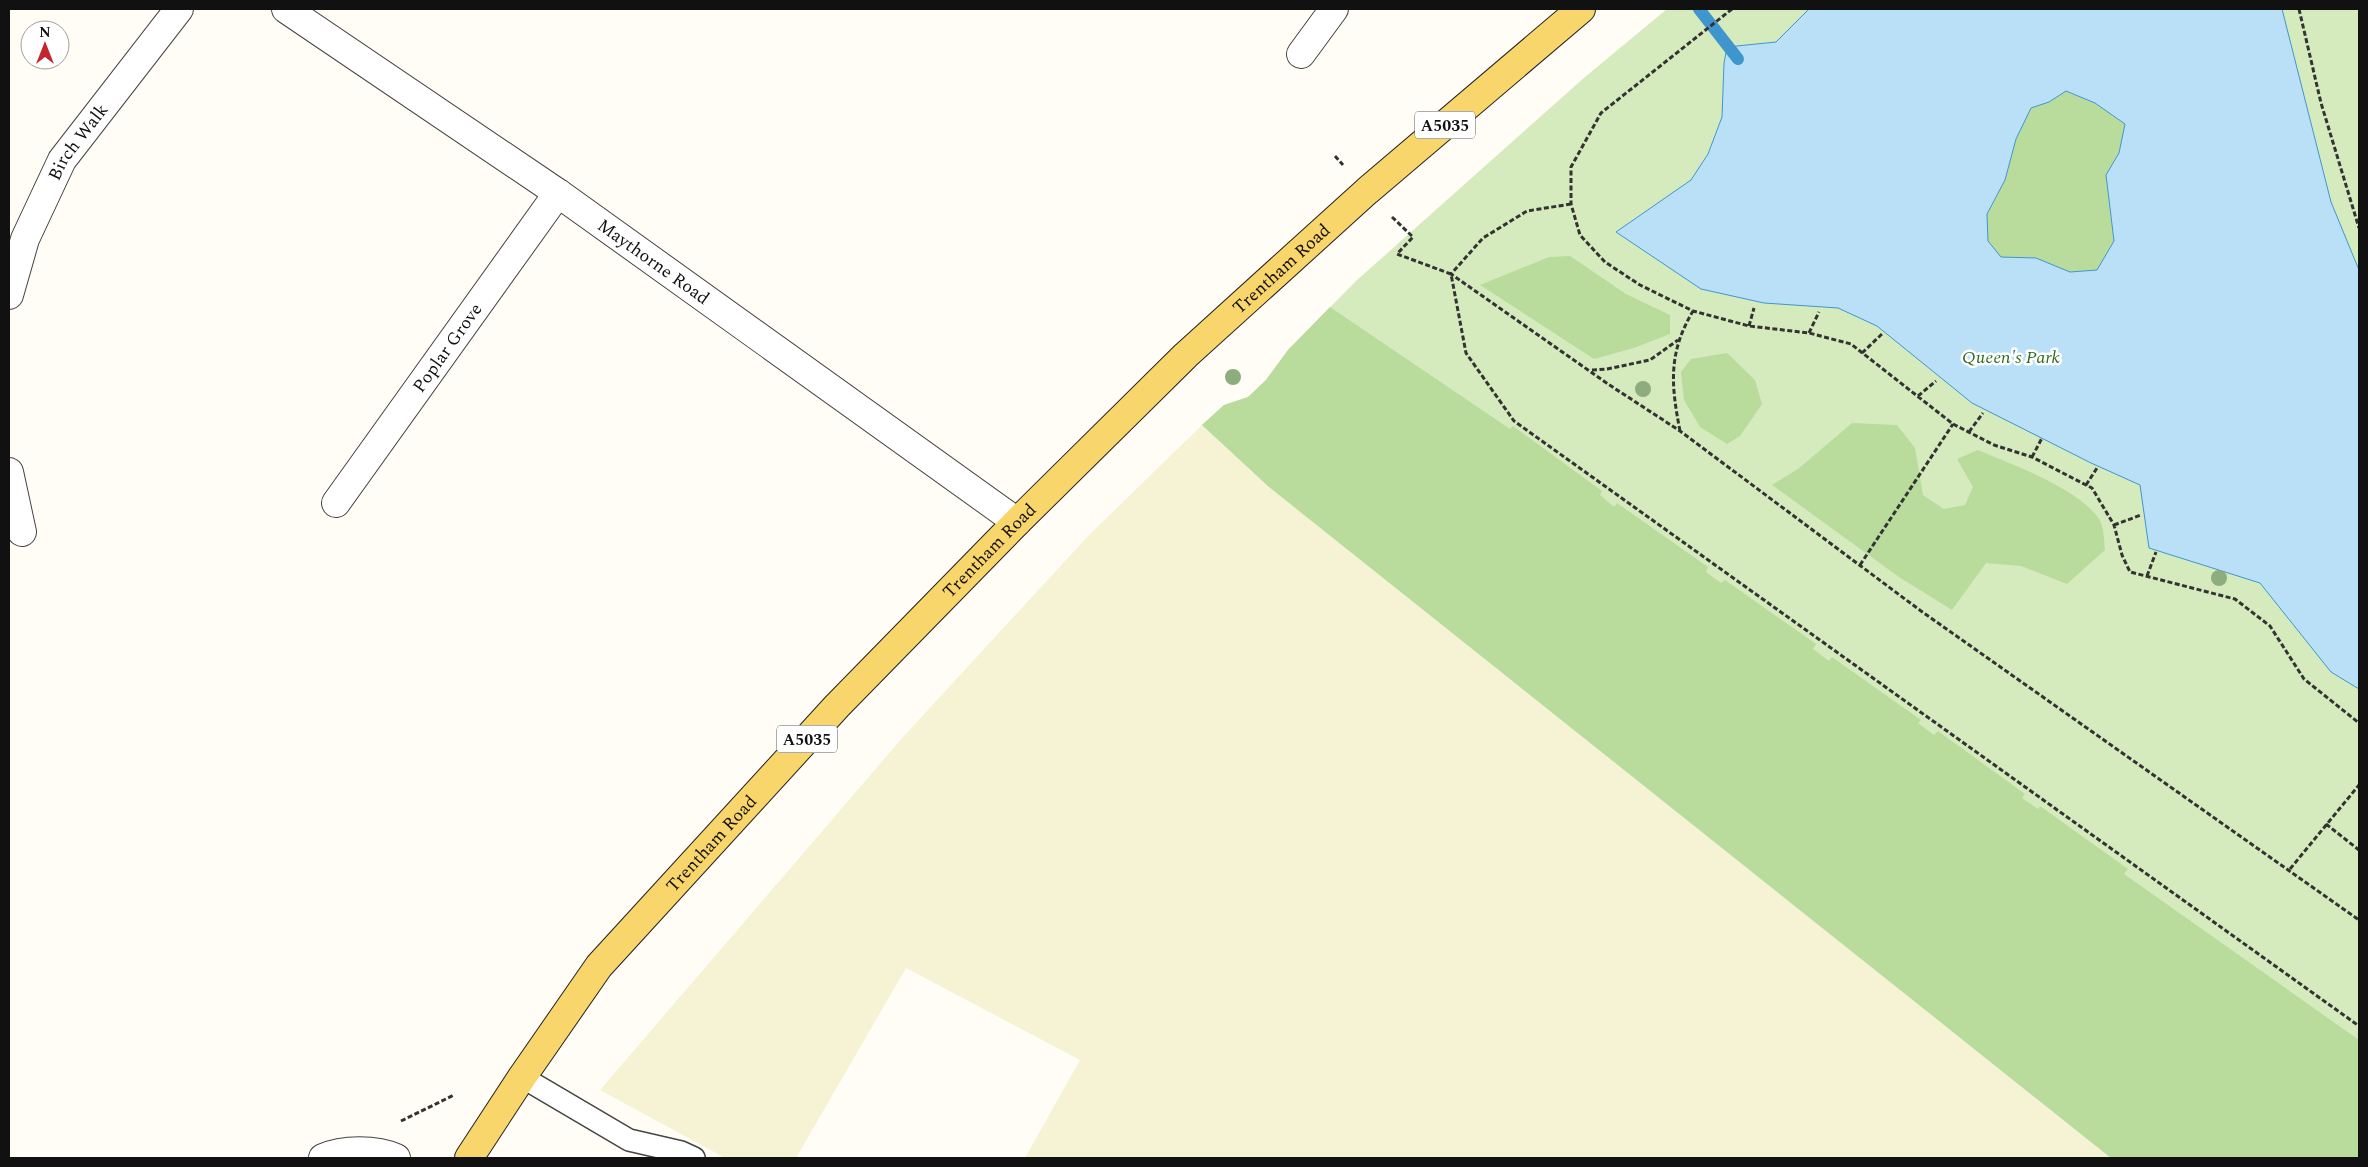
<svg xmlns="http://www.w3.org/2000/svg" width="2368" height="1167" viewBox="0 0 2368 1167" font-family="Spectral,serif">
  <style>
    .farmland { fill: #f6f3d4 }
    .green { fill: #d5ebbd }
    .forest { fill: #b9dc9c }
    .water { fill: #b9e0f7; stroke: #3f96cf; fill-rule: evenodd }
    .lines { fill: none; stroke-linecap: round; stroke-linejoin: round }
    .stream { stroke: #3f96cf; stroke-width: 12 }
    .service-casing { stroke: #444; stroke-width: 24 }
    .minor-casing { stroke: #444; stroke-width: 30 }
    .primary-casing { stroke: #222; stroke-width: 30 }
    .path { stroke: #333; stroke-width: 3; stroke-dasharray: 5 2.5; stroke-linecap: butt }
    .service { stroke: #fff; stroke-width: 21 }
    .minor { stroke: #fff; stroke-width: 28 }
    .primary { stroke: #f9d66b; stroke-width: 28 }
    .tree { fill: #8dad7f }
    .labels { text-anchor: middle; stroke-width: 5; stroke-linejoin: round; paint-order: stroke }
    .shield { fill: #fff; stroke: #585858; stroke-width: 1 }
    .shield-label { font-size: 16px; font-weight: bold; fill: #111 }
    .street-label { font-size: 18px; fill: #111; stroke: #fff }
    .park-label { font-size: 18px; font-style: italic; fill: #2f6b1f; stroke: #fff }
  </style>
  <rect width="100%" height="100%" fill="#fffdf5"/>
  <path class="farmland" d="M1202,425L1269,487L2111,1158H1025L1080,1060L906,968L796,1158H725L600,1090L903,737L1089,535Z"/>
  <path class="green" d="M1667,9H2359V1158H2111L1269,487L1202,425L1224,405L1248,397L1266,380L1288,350L1356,281L1585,77Z"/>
  <path class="forest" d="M2066,91L2095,103L2125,124L2119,153L2106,175L2114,241L2097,270L2070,272L2036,258L2001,257L1988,241L1987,214L2005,180L2016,139L2031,108L2049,102Z
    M1570,256L1626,294L1670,315V334L1634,348L1594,359L1480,285L1549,257Z
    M1330,307L1510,429L1513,426L1602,491L1600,495L1614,507L1617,503L1708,567L1706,572L1721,583L1725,580L1816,644L1813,649L1829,661L1832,657L1921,720L1918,723L1934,735L1938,731L2025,794L2022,798L2038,809L2040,806L2128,869L2124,874L2359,1040V1158H2111L1269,487L1202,425L1224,405L1248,397L1266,380L1288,350Z
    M1727,353L1755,380L1762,404L1740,436L1727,444L1700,427L1684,400L1681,372L1691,359Z
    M1852,423L1897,425L1915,448L1923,495L1944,509L1965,505L1973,487L1957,459L1978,450C2011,464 2080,489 2099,519C2104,526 2104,541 2105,550L2067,584L2021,566L1986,563L1952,610L1899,577L1772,485L1798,469Z"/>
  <path class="water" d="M1809,9H2282L2331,202L2359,270V689L2331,672L2260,583L2149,548L2140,485L2091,463L1972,403L1877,326L1838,308L1764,303L1701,289L1616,232L1691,180L1708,154L1722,117L1724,63L1727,47L1776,42ZM2066,91L2095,103L2125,124L2119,153L2106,175L2114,241L2097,270L2070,272L2036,258L2001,257L1988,241L1987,214L2005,180L2016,139L2031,108L2049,102Z"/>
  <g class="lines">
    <path class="stream" d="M1699,9L1738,59"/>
    <defs>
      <path id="service" d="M522,1077L629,1140L681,1152L694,1158"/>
      <g id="minor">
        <path id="s1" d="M286,9L558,193L1017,522"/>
        <path d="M1301,54L1334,9"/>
        <path id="s2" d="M9,295L25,239L62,160L179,9"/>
        <path d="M9,472L22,532"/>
        <path id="s3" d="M336,503L558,193"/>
        <path d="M323,1158C343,1149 376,1149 396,1158"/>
      </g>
      <g id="primary">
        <path id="s4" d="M469,1158L522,1077L599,966L837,706L1017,522L1186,355L1367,191L1581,9"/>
      </g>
    </defs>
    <use href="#service" class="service-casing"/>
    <use href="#minor" class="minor-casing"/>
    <use href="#primary" class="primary-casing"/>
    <path class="path" d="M1732,9L1601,113L1571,167V204L1580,235L1605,262L1640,285L1693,311L1749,326L1809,333L1851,344L1953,424L1994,445L2032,457L2086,485L2092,488L2114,525L2122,555L2130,572L2235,599L2270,626L2304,679L2359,723
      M2299,9L2321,103L2359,228
      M1335,156L1343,165
      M1571,204L1527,211L1483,238L1451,274L1608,384L1680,431L1921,611L2359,920
      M1392,217L1413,237L1397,254L1451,274L1466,353L1514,421L2359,1026
      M1749,326L1754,308
      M1809,333L1819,312
      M1862,353L1883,333
      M1592,370L1607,369L1650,360L1678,340
      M1918,396L1936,381
      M1680,431C1671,385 1668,353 1693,311
      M1969,432L1983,413
      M2032,457L2042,438
      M2086,485L2097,468
      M2114,525L2141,515
      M1860,565L1953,424
      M2147,576L2156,552
      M2326,824L2359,850
      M2290,869L2359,785
      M401,1121L454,1095"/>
    <use href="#service" class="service"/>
    <use href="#minor" class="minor"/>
    <use href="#primary" class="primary"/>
  </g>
  <g class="tree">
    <circle cx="1233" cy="377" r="8"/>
    <circle cx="1643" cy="389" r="8"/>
    <circle cx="2219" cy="578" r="8"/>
  </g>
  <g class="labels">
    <g class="shield">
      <rect x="1415" y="111.5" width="60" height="27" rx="4"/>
      <rect x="777" y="725.5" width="60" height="27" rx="4"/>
    </g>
    <g class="shield-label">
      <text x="1445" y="131">A5035</text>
      <text x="807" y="745">A5035</text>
    </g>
    <g class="street-label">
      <text dy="6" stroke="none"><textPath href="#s2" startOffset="169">Birch Walk</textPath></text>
      <text dy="6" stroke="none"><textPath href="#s1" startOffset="446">Maythorne Road</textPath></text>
      <text dy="6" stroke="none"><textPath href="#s4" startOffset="1208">Trentham Road</textPath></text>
      <text dy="6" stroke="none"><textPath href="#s3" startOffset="191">Poplar Grove</textPath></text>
      <text dy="6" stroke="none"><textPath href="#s4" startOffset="802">Trentham Road</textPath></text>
      <text dy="6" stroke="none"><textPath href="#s4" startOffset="398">Trentham Road</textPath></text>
    </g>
    <g class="park-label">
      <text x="2011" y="363">Queen's Park</text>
    </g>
  </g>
  <rect width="2368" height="1167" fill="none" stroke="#111111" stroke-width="20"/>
  <g transform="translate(45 45)"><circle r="24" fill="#ffffff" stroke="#a0a0a0"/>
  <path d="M0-4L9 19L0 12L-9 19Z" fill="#c4262e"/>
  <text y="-8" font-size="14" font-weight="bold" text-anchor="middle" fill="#111111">N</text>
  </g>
</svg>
